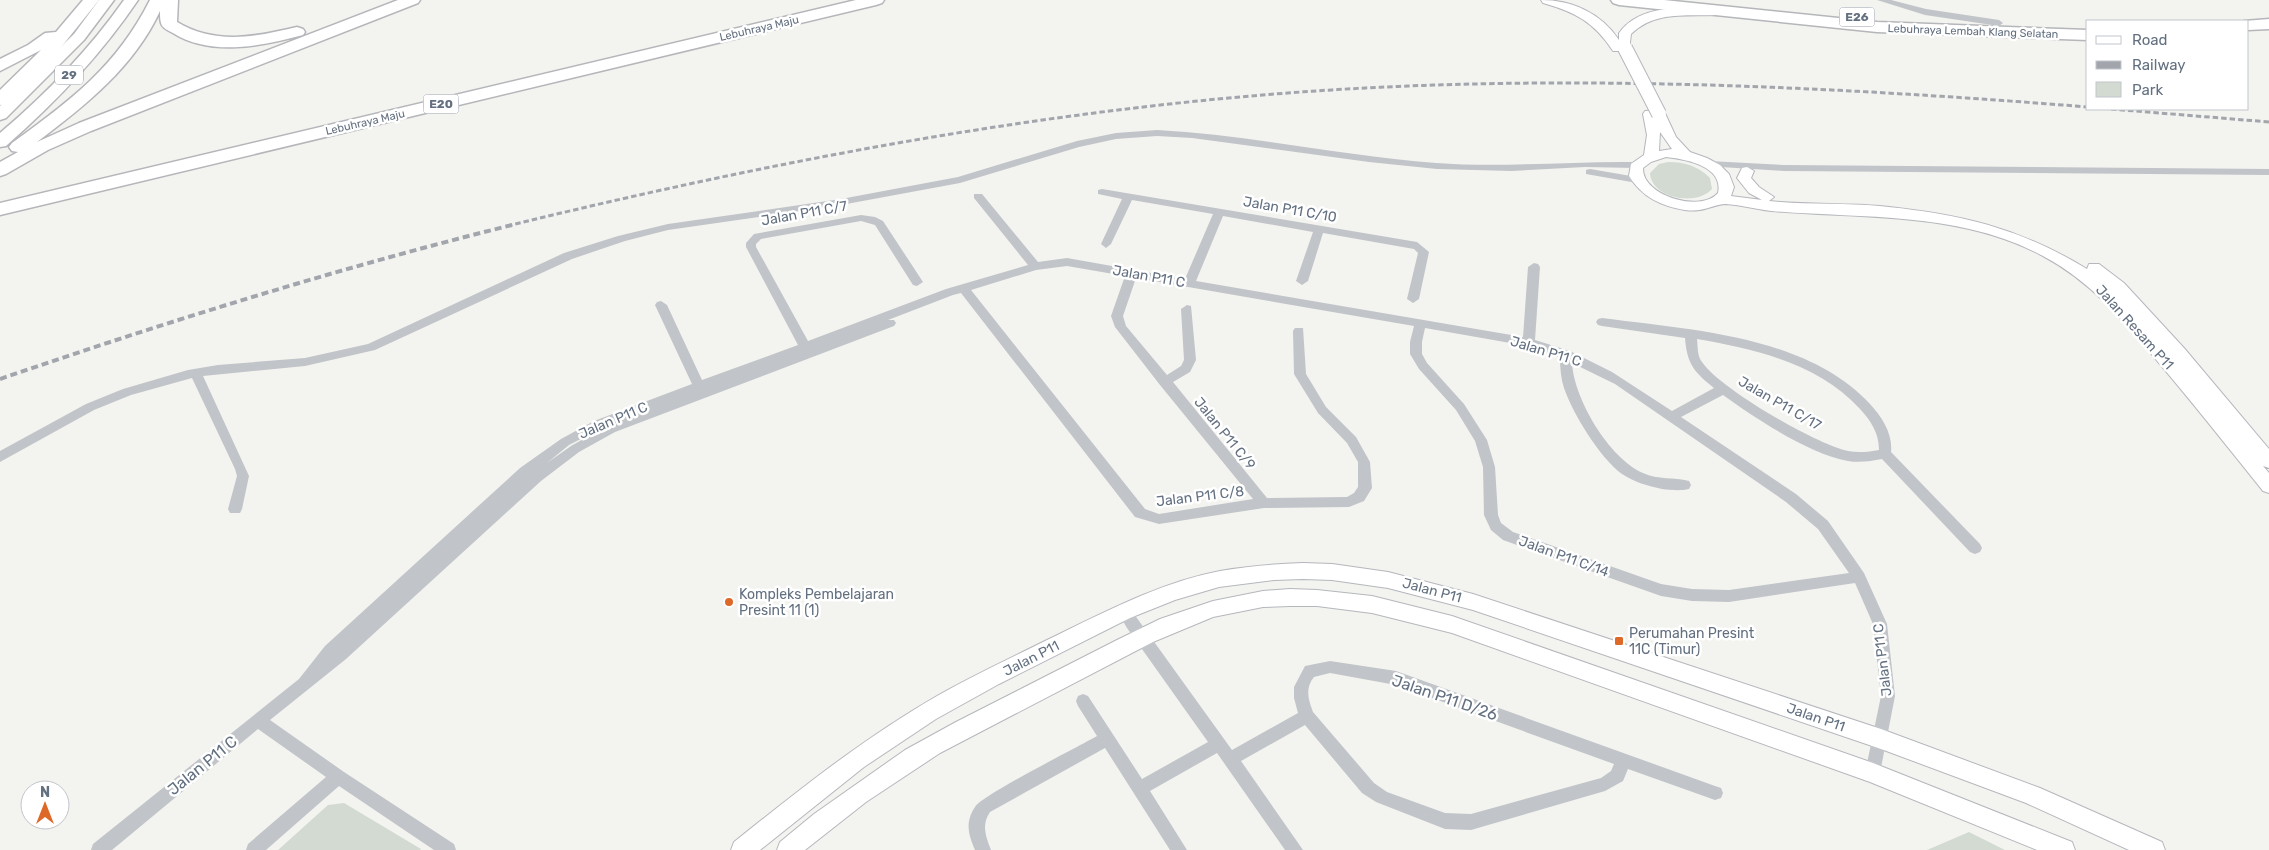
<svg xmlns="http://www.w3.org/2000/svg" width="2269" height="850" viewBox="0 0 2269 850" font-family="Rubik,sans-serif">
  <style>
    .green { fill: #d3dad1 }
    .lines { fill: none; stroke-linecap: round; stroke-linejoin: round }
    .secondary-casing { stroke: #b4b7bc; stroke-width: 2 }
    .trunk-casing { stroke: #b4b6ba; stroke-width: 3 }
    .motorway-casing { stroke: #b4b6ba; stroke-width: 3 }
    .minor { fill: #c1c4c8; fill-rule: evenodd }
    .secondary { fill: #fff; fill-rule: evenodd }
    .trunk { fill: #fff; fill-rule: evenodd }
    .motorway { fill: #fff; fill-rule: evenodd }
    .rail-far1 { stroke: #a2a6ac; stroke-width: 3; stroke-dasharray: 5.5 3; stroke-linecap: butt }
    .rail { stroke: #a2a6ac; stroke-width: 4; stroke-dasharray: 7 4; stroke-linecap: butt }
    .secondary-bridge-casing { stroke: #b4b7bc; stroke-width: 16; stroke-linecap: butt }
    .secondary-bridge { stroke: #fff; stroke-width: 14 }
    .poi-dot { fill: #dd6827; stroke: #fff; stroke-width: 2 }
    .labels { text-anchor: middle; stroke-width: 5; stroke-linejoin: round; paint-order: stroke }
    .far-street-label { font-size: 11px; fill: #637080; stroke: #fff }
    .shield { fill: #fff; stroke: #929ba6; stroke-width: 1 }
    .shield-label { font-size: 12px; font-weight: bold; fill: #637080 }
    .street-label { font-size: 14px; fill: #637080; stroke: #fff }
    .poi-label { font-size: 14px; fill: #637080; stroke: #fff; text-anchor: start }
    .near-street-label { font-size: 16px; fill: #637080; stroke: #fff }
  </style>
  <rect width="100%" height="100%" fill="#f3f4f0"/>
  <path class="green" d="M1668,162C1685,162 1698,166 1710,178L1712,189C1696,207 1651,198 1650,173L1659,164Z
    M344,803L421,849L420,850H278L328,805Z
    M1969,832L2005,850H1927Z"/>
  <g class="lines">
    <defs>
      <path id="secondary" d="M1541,0C1572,0 1601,13 1619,40V33C1641,3 1683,9 1716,7L1722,11L1716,15C1686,16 1654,11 1631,34L1629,51H1613C1594,22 1575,12 1543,3Z
        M1659,110L1664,111L1676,137L1690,152L1707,158L1720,165L1729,174L1734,187L1731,196L1762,200L1749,193L1737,178L1742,168L1747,167L1754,171L1751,178L1759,187L1774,197L1769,201C1806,205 1843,203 1880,206C1959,214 2018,227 2087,269L2089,264H2099L2124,283L2184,348L2269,449V468L2263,466L2269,473V493L2263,491C2230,450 2198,409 2164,369C2128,326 2094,283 2043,256C1959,211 1863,219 1771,211C1756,209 1741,205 1726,204C1714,204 1703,213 1685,210C1661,206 1642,197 1629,176L1631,164L1644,155L1647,135L1643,114L1645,111ZM1660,132L1672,149L1659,151ZM1666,157C1685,159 1724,166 1718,193C1701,213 1642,196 1643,168L1651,162Z
        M1303,563L1332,564L1388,572L1473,594L1881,729L2040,788L2162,842L2165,850H2129L2026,803L1881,749L1473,610L1388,588L1332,580L1303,579L1274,580L1219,587L1175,600L1130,618L999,684L936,719L864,767L760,850H731L734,842C799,790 864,738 937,696C972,676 1009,659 1045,641C1101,614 1158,583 1220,571C1248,566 1275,564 1303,563Z
        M1290,589L1317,590L1372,596L1452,616L1873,763L2072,842L2075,850H2037L1870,782L1452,633L1372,613L1317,606H1290L1263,607L1213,617L1153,642L940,753L866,802L805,850H777L780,842L814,814L905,750L956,722L1117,640L1160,619L1213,601L1263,591Z"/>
      <path id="trunk" d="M99,0H114L84,40L6,118L0,120V106L74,34Z
        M124,0H138C101,55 56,102 6,146L0,147V133C46,94 89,50 124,0Z"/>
      <path id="motorway" d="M83,0H99L54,56L6,104L0,105V90L41,50L0,71V59L28,45L45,33L56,32Z
        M150,0H178L177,22C215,45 255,37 297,27L303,29L305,32L303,35C262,46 211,57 173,33C169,31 162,28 161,23C160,20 160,15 160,11C134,67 85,106 37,142L79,123L398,0H420L418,3L91,131L48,150L6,174L0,176V162L18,152L12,151L9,147L12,143C70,101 117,66 150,0Z
        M856,0H884L882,3L876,5L0,215V203Z
        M1611,0H1664L1877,22L2088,30V40L1877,32L1619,5L1613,3Z
        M2269,19V29L2248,30V21H2244Z"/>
    </defs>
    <use href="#secondary" class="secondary-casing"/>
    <use href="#trunk" class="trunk-casing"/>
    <use href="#motorway" class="motorway-casing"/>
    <path class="minor" d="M1877,0H1891L1926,9L1999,20L2003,23L1999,26L1925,15Z
      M1157,130C1250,135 1343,156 1436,163C1503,168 1570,161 1637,162L1642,165L1637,168L1585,167L1512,171L1437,169L1369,162L1192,138L1157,136L1116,139L1079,147L960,183L841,205L668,230L625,241L572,259L375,350L305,366L203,376L249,476L242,509L240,513H230L228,509L237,476L235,469L192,378L131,395L94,410L0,462V451L86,404L123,389L188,370L218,365L305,358L368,344L564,253L618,236L668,224L841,199L958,177L1077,141L1116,133Z
      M1709,161L1784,165L2269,169V175L1784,171L1705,166L1704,164Z
      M1590,169L1637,177L1642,180L1637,183L1586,174V170Z
      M1102,189L1417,242L1429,252L1419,299L1413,303L1407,299L1418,253L1414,249L1323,233L1308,281L1302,285L1296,281L1313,232L1223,216L1196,281L1523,337L1528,267L1534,263L1538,264L1540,267L1535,340L1570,351L1612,372L1672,411L1714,388C1694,372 1687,364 1685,338L1602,326L1598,325L1596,322L1598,319L1602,318C1691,330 1806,335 1870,404C1882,417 1893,434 1891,452L1980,544L1982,548L1980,552L1975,554L1970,552L1882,459C1871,461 1860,463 1848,461C1809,454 1755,418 1723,395L1681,417L1796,494L1828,521L1864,573L1887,624L1895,696L1879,778L1873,780L1867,778L1865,773L1881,696L1873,624L1855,583L1729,602L1692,601L1661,596L1503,540L1491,530L1484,515L1483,467L1475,441L1456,410L1419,369L1410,354V342L1414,326L1136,278L1123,316L1126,326L1167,375L1181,366L1184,360L1181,309L1187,305L1191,306L1196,360L1190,372L1173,382L1267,498L1347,497L1354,493L1358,487V462L1347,443L1318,413L1294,374L1293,331L1295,328H1303L1306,374L1326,407L1356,437L1370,462L1372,488L1364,501L1349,507L1264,508L1159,524L1135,517L961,293L953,295L888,320H894L896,323L894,326L615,432L579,452L541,481L346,659L270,720L344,772L454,844L456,850H434L339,786L266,850H246L248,844L326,777L258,729L112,850H91L93,844L299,679L325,646L520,468L561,439L594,421L692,384L655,305L657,302L661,301L667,305L702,380L798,345L746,247V243L754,234L861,215L875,217L883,221L923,282L917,286L913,285L875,225L861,221L761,239L756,244V247L808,341L946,289L1028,265L974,198V194H982L1038,262L1067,258L1185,279L1213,214L1132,200L1111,244L1106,248L1101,244L1122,199L1098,194V190ZM1067,266L1125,276L1111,316L1115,327L1160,385L1253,499L1159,514L1145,509L971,290L1036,270ZM1425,328L1528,346L1560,358C1560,368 1561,379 1564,388C1573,414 1600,458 1622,474C1634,482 1648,486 1662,489C1670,490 1681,491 1689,489L1691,485L1689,481C1674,477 1658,480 1643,473C1609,458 1574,399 1572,363L1615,384L1786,502L1818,529L1849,573L1729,590L1692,589L1661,584L1513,532L1501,523L1498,515L1495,467L1487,440L1464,404L1427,363L1422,354V342ZM1697,339C1756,349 1819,364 1860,409C1871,421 1879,433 1879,450C1869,452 1858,453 1848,451C1817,445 1719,388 1702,362C1697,356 1698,347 1697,339ZM606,426L571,446L547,463L569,445Z
      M1124,605L1129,607L1232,750L1298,713L1294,698V687L1305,666L1330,661L1396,671L1715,786L1721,788L1723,793L1721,798L1715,800L1628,769L1623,781L1605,791L1471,830L1445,829L1376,802L1362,793L1305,725L1241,761L1303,850H1285L1217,753L1150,791L1187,850H1170L1105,748L990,812C981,825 986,837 991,850H975C968,834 965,822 975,807C982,795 1078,747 1097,736L1078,706L1076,701L1078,696L1083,694L1088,696L1142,779L1208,742L1127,628L1117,611L1119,607ZM1330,673L1396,685L1614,764L1611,771L1601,778L1471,814L1445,813L1387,792L1374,783L1313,712C1308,699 1305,688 1314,677Z"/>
    <use href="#secondary" class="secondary"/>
    <use href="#trunk" class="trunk"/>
    <use href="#motorway" class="motorway"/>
    <path class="rail-far1" d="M2111,109L2269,122
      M507,226C802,154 1104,98 1408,86C1635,77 1862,89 2088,107"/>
    <path class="rail" d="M0,379C169,321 339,268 512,225"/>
    <defs>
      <path id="secondary-bridge" d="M1625,48L1659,114"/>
    </defs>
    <use href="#secondary-bridge" class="secondary-bridge-casing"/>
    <use href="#secondary-bridge" class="secondary-bridge"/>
  </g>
  <g class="poi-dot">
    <circle cx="729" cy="602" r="5"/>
    <rect x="1614" y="636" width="10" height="10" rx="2.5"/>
  </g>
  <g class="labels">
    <g class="far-street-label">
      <text transform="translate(759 28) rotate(-13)" y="4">Lebuhraya Maju</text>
      <text transform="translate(1973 31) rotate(2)" y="4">Lebuhraya Lembah Klang Selatan</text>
      <text transform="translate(365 122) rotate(-13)" y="4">Lebuhraya Maju</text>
    </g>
    <g class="shield">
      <rect x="1839.5" y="7.5" width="35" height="19" rx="4"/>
      <rect x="55" y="65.5" width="28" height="19" rx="4"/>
      <rect x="423.5" y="94.5" width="35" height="19" rx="4"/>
    </g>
    <g class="shield-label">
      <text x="1857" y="21">E26</text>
      <text x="69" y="79">29</text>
      <text x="441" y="108">E20</text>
    </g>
    <g class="street-label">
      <text transform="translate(1290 209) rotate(10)" y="5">Jalan P11 C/10</text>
      <text transform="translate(804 213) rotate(-10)" y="5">Jalan P11 C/7</text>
      <text transform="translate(1149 276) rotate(10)" y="5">Jalan P11 C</text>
      <text transform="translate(2135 327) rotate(48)" y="5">Jalan Resam P11</text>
      <text transform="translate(1546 351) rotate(17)" y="5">Jalan P11 C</text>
      <text transform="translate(1780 403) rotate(30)" y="5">Jalan P11 C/17</text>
      <text transform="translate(613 420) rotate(-23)" y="5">Jalan P11 C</text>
      <text transform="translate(1225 433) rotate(51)" y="5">Jalan P11 C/9</text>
      <text transform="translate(1200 496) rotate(-7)" y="5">Jalan P11 C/8</text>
      <text transform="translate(1564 556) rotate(20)" y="5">Jalan P11 C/14</text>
      <text transform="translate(1432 590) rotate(15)" y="5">Jalan P11</text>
      <text transform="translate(1031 658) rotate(-27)" y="5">Jalan P11</text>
      <text transform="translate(1882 660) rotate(-97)" y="5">Jalan P11 C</text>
      <text transform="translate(1816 717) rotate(19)" y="5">Jalan P11</text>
    </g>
    <g class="poi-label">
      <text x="739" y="599">Kompleks Pembelajaran<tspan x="739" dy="16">Presint 11 (1)</tspan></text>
      <text x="1629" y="638">Perumahan Presint<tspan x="1629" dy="16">11C (Timur)</tspan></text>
    </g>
    <g class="near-street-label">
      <text transform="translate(1445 697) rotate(19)" y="6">Jalan P11 D/26</text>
      <text transform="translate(202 765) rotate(-39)" y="6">Jalan P11 C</text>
    </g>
  </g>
  <rect x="2086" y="20" width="162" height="90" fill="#ffffff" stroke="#c1c6cc"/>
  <rect x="2096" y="36" width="25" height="8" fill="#ffffff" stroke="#c1c6cc"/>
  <text x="2132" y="45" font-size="15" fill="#637080">Road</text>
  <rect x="2096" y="61" width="25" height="8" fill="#a2a6ac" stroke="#c1c6cc"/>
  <text x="2132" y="70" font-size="15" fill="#637080">Railway</text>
  <rect x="2096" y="82" width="25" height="15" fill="#d3dad1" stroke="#c1c6cc"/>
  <text x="2132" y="95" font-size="15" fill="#637080">Park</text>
  <g transform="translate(45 805)"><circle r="24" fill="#ffffff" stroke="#c1c6cc"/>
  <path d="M0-4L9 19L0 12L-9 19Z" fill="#dd6827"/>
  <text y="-8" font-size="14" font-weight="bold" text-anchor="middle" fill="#637080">N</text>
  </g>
</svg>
